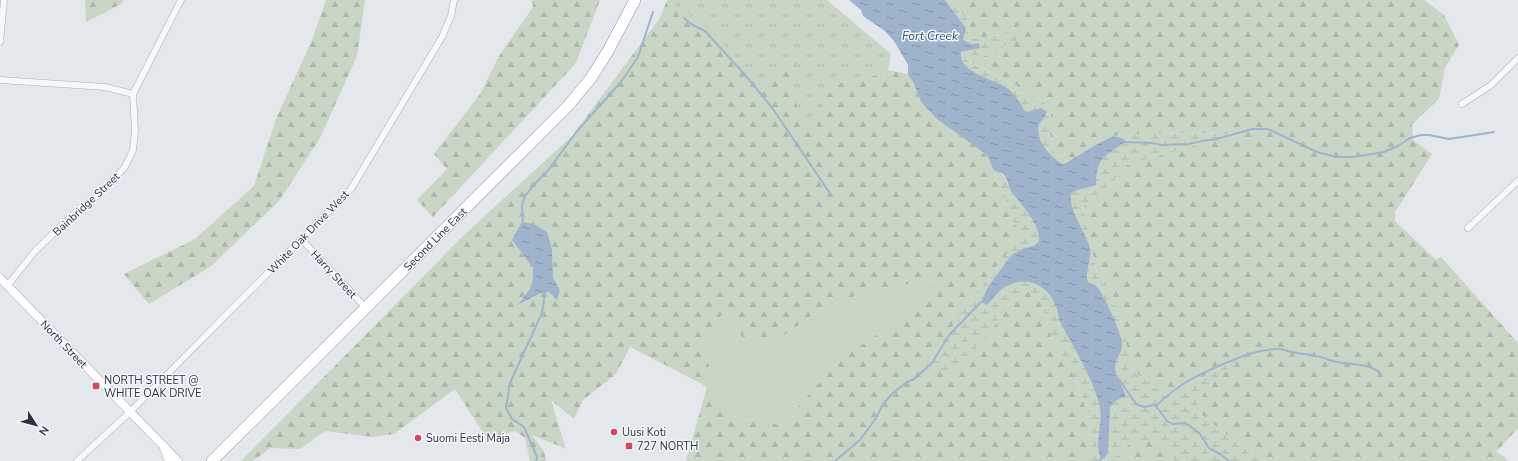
<svg xmlns="http://www.w3.org/2000/svg" width="1518" height="461" viewBox="0 0 1518 461" font-family="'Nunito Sans',sans-serif">
  <style>
    .green { fill: #c9d6c5 }
    .forest { fill: url(#forest-firs); fill-rule: evenodd }
    .wetland { fill: url(#wetland-marsh) }
    .park { fill: url(#park-tufts) }
    .water { fill: url(#water-ripples) }
    .lines { fill: none; stroke-linecap: round; stroke-linejoin: round }
    .stream { stroke: #9fb4cc; stroke-width: 2 }
    .street-casing { stroke: #a9aeb7; stroke-width: 7 }
    .secondary-casing { stroke: #a9aeb7; stroke-width: 9 }
    .highway-casing { stroke: #8b94a3; stroke-width: 12 }
    .street { stroke: #f7f8fa; stroke-width: 6 }
    .secondary { stroke: #fff; stroke-width: 8 }
    .highway { stroke: #fff; stroke-width: 11 }
    .poi-dot { fill: #d1495b; stroke: #f4f6f9; stroke-width: 1.5 }
    .labels { text-anchor: middle; stroke-width: 3; stroke-linejoin: round; paint-order: stroke }
    .street-label { font-size: 11px; fill: #2b3445; stroke: #f4f6f9 }
    .poi-label { font-size: 11px; fill: #2b3445; stroke: #f4f6f9; text-anchor: start }
    .water-label { font-size: 12px; font-style: italic; fill: #34527a; stroke: #f4f6f9 }
  </style>
  <defs>
    <pattern id="forest-firs" width="22" height="20" patternUnits="userSpaceOnUse"><rect width="22" height="20" fill="#c9d6c5"/><path d="M5 1l3.5 6h-7zM16 11l3.5 6h-7z" fill="#adb8ab"/></pattern>
    <pattern id="wetland-marsh" width="20" height="14" patternUnits="userSpaceOnUse"><rect width="20" height="14" fill="#c9d6c5"/><path d="M1 5h8M5 5V1M11 12h8M15 12V8" fill="none" stroke="#adb8ab"/></pattern>
    <pattern id="park-tufts" width="24" height="20" patternUnits="userSpaceOnUse"><rect width="24" height="20" fill="#c9d6c5"/><path d="M3 7l-1-3M5 7V3M7 7l1-3M15 17l-1-3M17 17v-4M19 17l1-3" fill="none" stroke="#adb8ab"/></pattern>
    <pattern id="water-ripples" width="26" height="14" patternUnits="userSpaceOnUse"><rect width="26" height="14" fill="#9fb4cc"/><path d="M2 4q2-2 4 0t4 0M15 11q2-2 4 0t4 0" fill="none" stroke="#8293a7"/></pattern>
  </defs>
  <rect width="100%" height="100%" fill="#e4e7ec"/>
  <path class="green" d="M937,280L907,314L839,360L781,426L759,418L743,421L702,384L713,377L704,351L714,320L726,313L744,340L782,337L823,308L873,289Z"/>
  <path class="forest" d="M85,0H124L121,4L86,22Z
    M326,0H365L357,56L320,138L279,201L210,267L149,304L124,274L195,239L254,186L276,119L312,40Z
    M532,0H600L576,63L433,217L417,200L447,169L434,154L480,94L499,56L533,7Z
    M667,0H719L797,60L815,138L820,101L842,82L882,74L888,70L908,74L914,84L921,102L937,118L987,155L1021,236C986,280 952,323 924,371L990,332L1015,296L1024,291L1040,296L1052,339L1073,373L1086,409L1092,445L1082,461H686L707,387L743,421L759,418L781,426L839,360L907,314L937,280L873,289L823,308L782,337L763,343L744,340L726,313L714,320L704,351L713,377L702,384L630,347L616,374L583,400L574,419L551,400L566,449L532,435L543,450L547,461H530L525,438L515,431L487,439L455,389L394,434L373,437L325,431L300,449L270,448L253,461H241L464,235L572,136L660,18ZM512,240L552,249L553,277L560,290L557,299L549,292L539,294L519,305L532,286L533,268Z
    M953,0H1424L1444,15L1459,45L1445,68L1439,99L1412,124L1413,140L1432,154L1395,212V221L1436,260L1441,257L1518,343V428L1496,452L1505,457L1508,461H1261L1194,409L1206,390L1237,359L1166,396L1134,371L1111,290L1097,273L1083,207L1111,184L1127,165L1235,134L1149,133L1114,136L1068,162L1055,153L1049,129L1052,107L1026,91L967,60L991,54L1021,25L1001,35L969,39L968,22Z
    M1159,440L1174,461H1112L1130,443Z"/>
  <path class="wetland" d="M945,0H953L968,22L969,39L1001,35L1021,25L1016,40L991,54L968,61L1026,91L1052,107L1049,130L1055,153L1067,162L1114,136L1149,133L1236,134L1127,165L1111,184L1083,207L1097,273L1111,290L1134,371L1166,396L1239,358L1206,390L1194,409L1261,461H1174L1159,440L1130,443L1112,461H1082L1092,445L1086,409L1073,373L1052,339L1040,296L1025,291L1015,296L990,332L962,365L946,370L924,371C952,323 986,280 1020,236L994,171C1003,173 1005,176 1008,185L1041,121L1048,113L1026,112C1020,104 1016,94 1007,88C993,78 960,73 961,52L979,48V43L971,44L963,40L966,28Z"/>
  <path class="park" d="M671,0H827L891,54L888,70L882,74L842,82L820,101L815,139L788,89L797,61L758,81L709,28L673,4Z"/>
  <path class="water" d="M849,0H945L966,28L963,40L971,44L979,43L980,48L961,52C959,73 993,78 1007,88C1016,94 1020,104 1026,112L1032,111L1041,108L1047,112C1046,117 1041,120 1039,125C1034,139 1052,159 1063,164L1068,162L1099,143L1114,136L1124,139L1125,142C1104,158 1097,155 1096,185C1087,189 1078,187 1071,194C1069,213 1085,230 1090,248C1092,259 1084,273 1088,282C1091,283 1096,285 1098,288C1104,295 1123,336 1122,345C1122,353 1115,360 1115,368C1116,378 1125,387 1125,397C1118,399 1113,401 1110,408L1108,452L1105,458L1101,459C1094,443 1103,424 1100,407C1093,377 1073,347 1059,320C1057,292 1032,271 1005,287C998,291 993,299 987,305L981,302L987,289L1006,262L1012,255L1024,248L1034,246L1039,241C1041,224 1020,204 1011,191C1008,186 1008,179 1003,174C1000,172 997,172 994,171L987,155L937,119L921,102L914,84L908,74V65L894,41L885,31L863,16L861,10Z
    M522,222L534,224L547,232L552,249L553,277L560,290L557,300L549,292L539,294L518,305L532,286L533,268L512,240Z"/>
  <g class="lines">
    <path class="stream" d="M684,18L691,24L705,31L747,77L773,109L831,195
      M1125,142L1152,143L1161,145L1188,144L1207,140H1213L1252,129H1268L1317,152L1336,157H1353L1384,152L1398,146L1410,138L1421,135H1429L1449,139L1494,132
      M523,224L522,205L525,196L539,179L546,173L578,130L621,82L638,57L653,12
      M1119,379L1136,404L1144,407L1154,405L1156,406
      M1156,406C1178,384 1199,374 1228,362C1243,356 1257,350 1274,349C1281,348 1286,351 1292,352C1300,354 1309,354 1316,356C1323,357 1330,361 1337,362C1350,365 1370,363 1380,373
      M1156,406L1167,421L1172,424L1185,423L1190,426L1200,434L1209,448L1220,454L1229,461
      M536,461L537,457L524,427L512,419L506,408L510,383L541,315L543,308L545,291
      M835,461L860,440L876,418L883,404L894,392L907,382L914,379L931,364L950,334L981,302
      M1100,461L1101,459"/>
    <defs>
      <path id="street" d="M0,42L4,0
        M0,80L105,87L133,94
        M1462,104L1491,85L1518,58
        M1468,228L1518,181
        M302,240L366,308
        M7,286L36,250L79,209L96,197L125,167L133,150L135,131L133,94L181,0
        M77,461L130,412L351,189L442,37L451,16L454,0"/>
      <path id="secondary" d="M0,278L178,461
        M164,448L169,461"/>
      <path id="highway" d="M212,461L567,107L591,78L608,51L635,0"/>
    </defs>
    <use href="#street" class="street-casing"/>
    <use href="#secondary" class="secondary-casing"/>
    <use href="#highway" class="highway-casing"/>
    <use href="#street" class="street"/>
    <use href="#secondary" class="secondary"/>
    <use href="#highway" class="highway"/>
  </g>
  <g class="poi-dot">
    <rect x="92" y="382" width="8" height="8" rx="2"/>
    <circle cx="614" cy="432" r="4"/>
    <circle cx="418" cy="438" r="4"/>
    <rect x="625" y="442" width="8" height="8" rx="2"/>
  </g>
  <g class="labels">
    <g class="street-label">
      <text transform="translate(86 204) rotate(-43)" y="4">Bainbridge Street</text>
      <text transform="translate(308 232) rotate(-46)" y="4">White Oak Drive West</text>
      <text transform="translate(435 239) rotate(-45)" y="4">Second Line East</text>
      <text transform="translate(334 274) rotate(47)" y="4">Harry Street</text>
      <text transform="translate(64 344) rotate(46)" y="4">North Street</text>
    </g>
    <g class="poi-label">
      <text x="104" y="384">NORTH STREET @<tspan x="104" dy="13">WHITE OAK DRIVE</tspan></text>
      <text x="622" y="436">Uusi Koti</text>
      <text x="426" y="442">Suomi Eesti Maja</text>
      <text x="637" y="450">727 NORTH</text>
    </g>
    <g class="water-label">
      <text x="930" y="40">Fort Creek</text>
    </g>
  </g>
  <g transform="translate(36 425) rotate(126)" stroke="#f4f6f9" stroke-width="3" paint-order="stroke">
  <path d="M0-3L7 15L0 10L-7 15Z" fill="#2b3445"/>
  <text y="-6" font-size="11" font-weight="bold" text-anchor="middle" fill="#2b3445">N</text>
  </g>
</svg>
